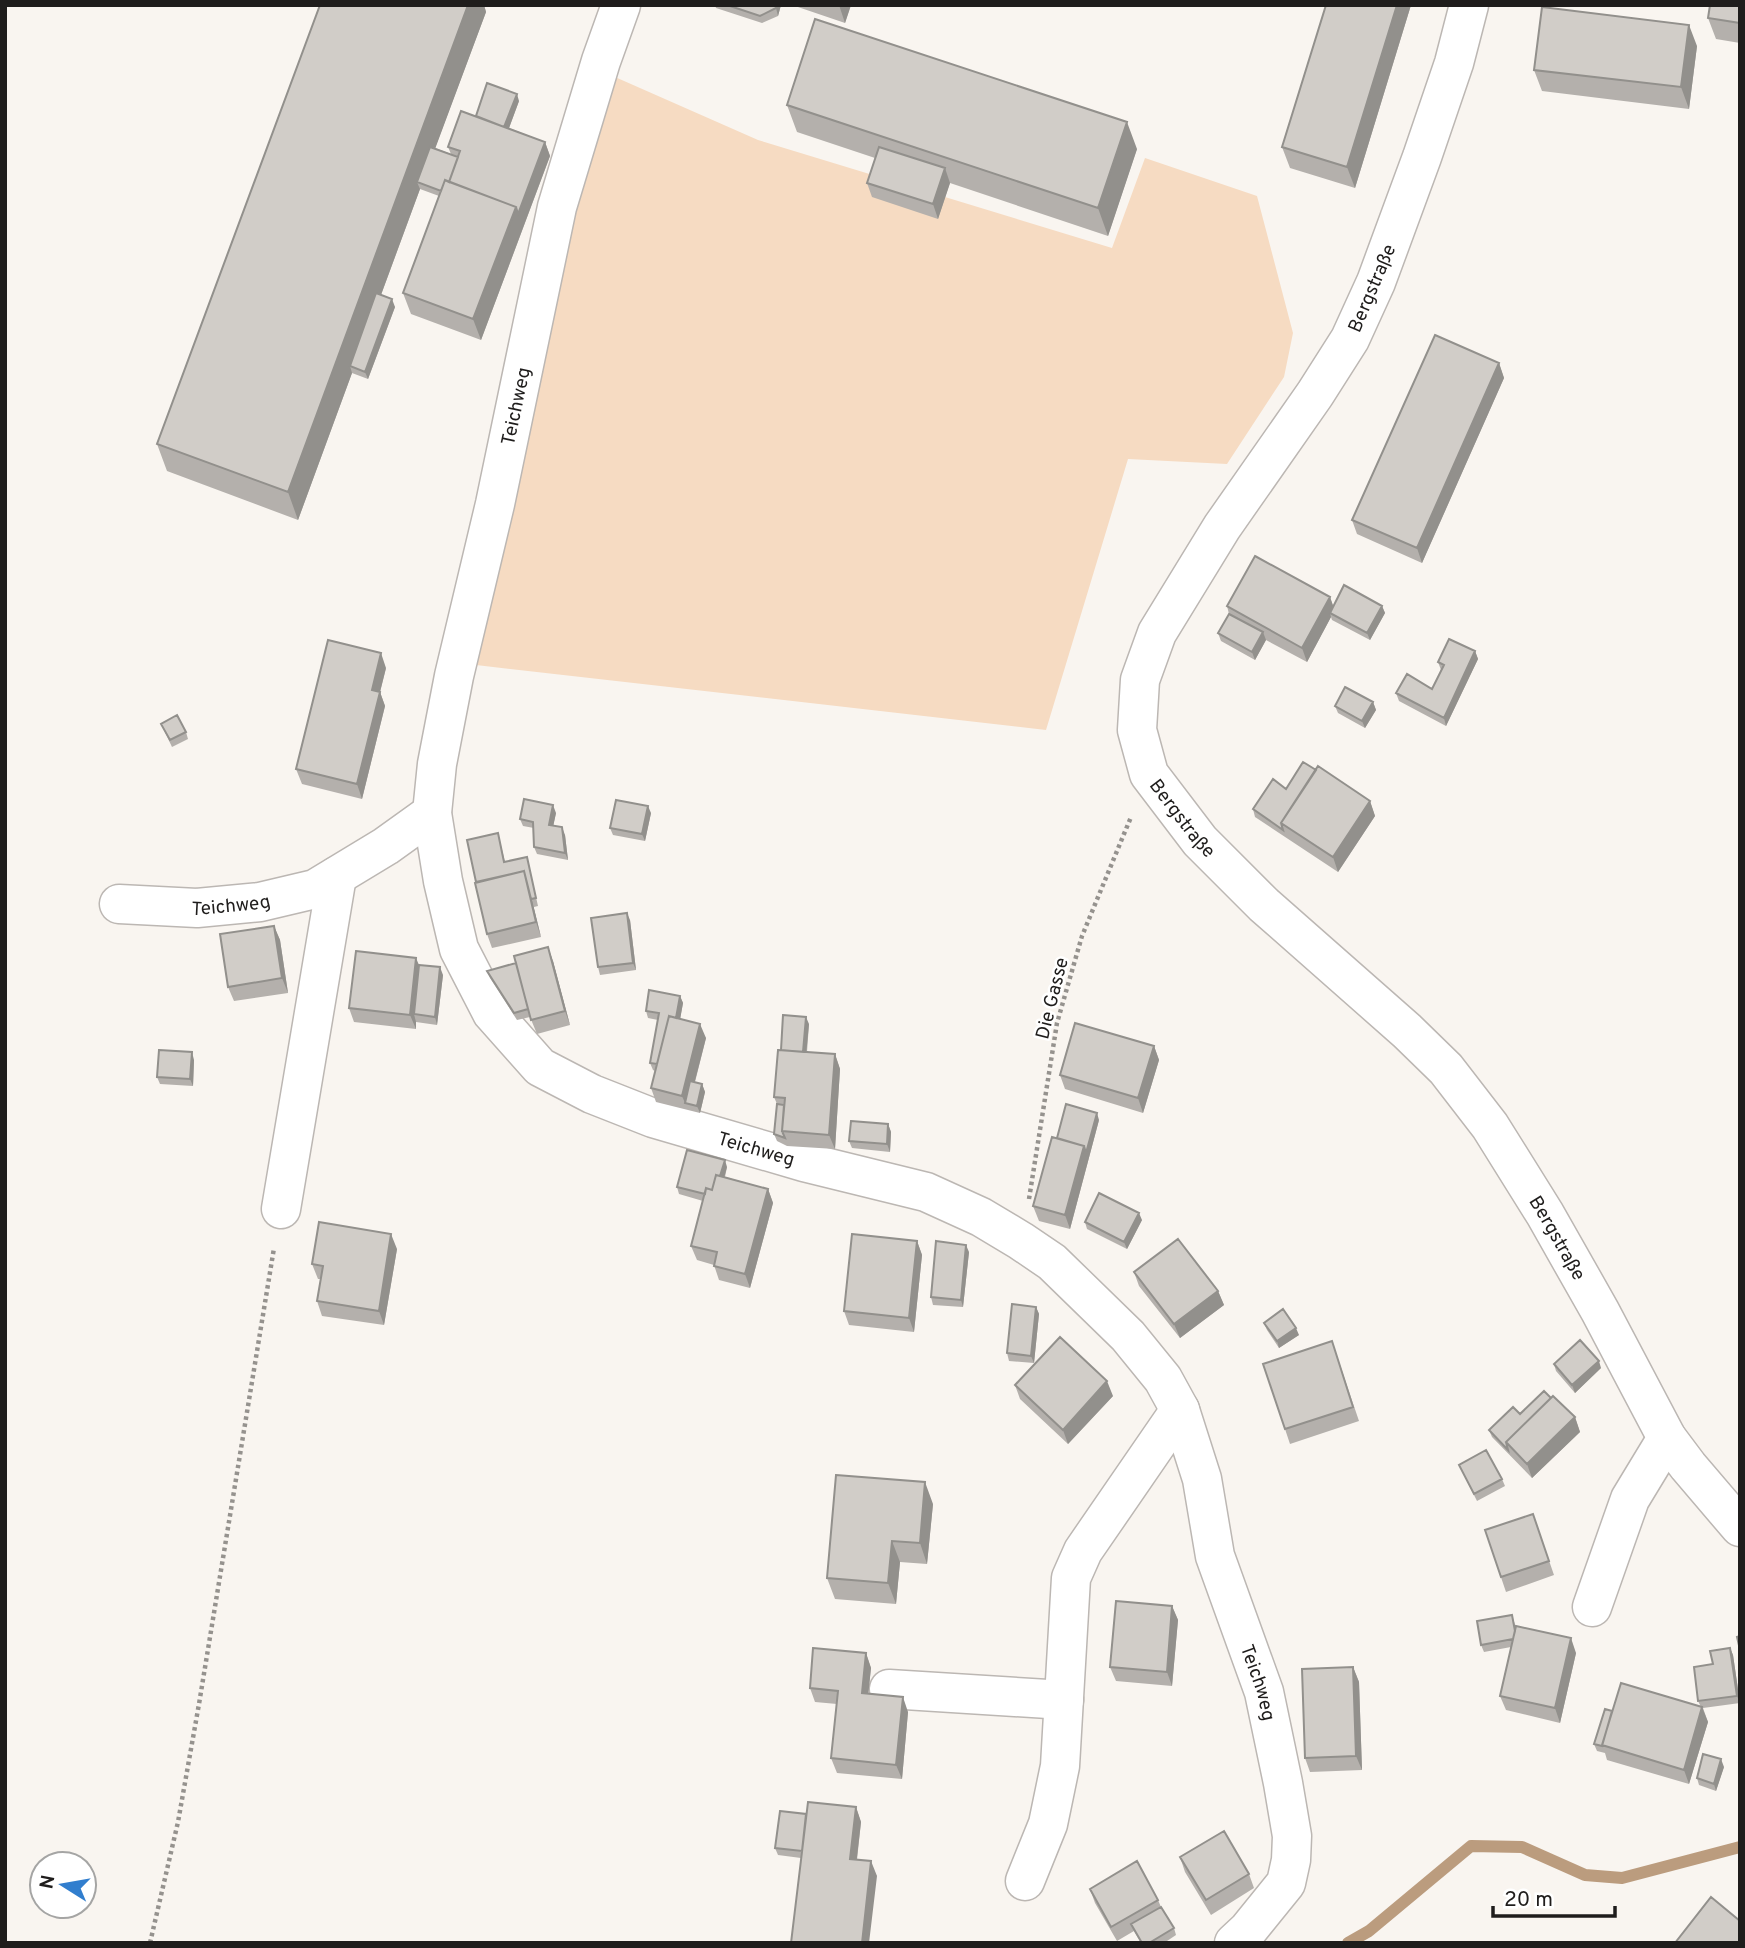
<svg xmlns="http://www.w3.org/2000/svg" width="1745" height="1948" viewBox="0 0 1745 1948" font-family="Overpass,sans-serif">
  <style>
    .green { fill: #f6dbc2 }
    .lines { fill: none; stroke-linecap: round; stroke-linejoin: round }
    .stream { stroke: #bb9c7e; stroke-width: 12 }
    .minor-casing { stroke: #bcb7b3; stroke-width: 41 }
    .path { stroke: #95928e; stroke-width: 4.5; stroke-dasharray: 3.5 3.5; stroke-linecap: butt }
    .minor { stroke: #fff; stroke-width: 38 }
    .wall { fill: #b4b0ac }
    .shaded-wall { fill: #92908c }
    .building { fill: #d1cdc8; stroke: #92908c; stroke-width: 2 }
    .labels { text-anchor: middle; stroke-width: 5; stroke-linejoin: round; paint-order: stroke }
    .street-label { font-size: 19px; fill: #1f1d1c; stroke: #fff }
  </style>
  <rect width="100%" height="100%" fill="#f9f5f0"/>
  <path class="green" d="M615,77L758,140L1112,248L1145,158L1257,196L1293,333L1284,377L1227,464L1128,459L1046,730L476,665L582,169Z"/>
  <g class="lines">
    <path class="stream" d="M1348,1943L1369,1931L1471,1846L1522,1847L1585,1875L1622,1878L1740,1847"/>
    <defs>
      <g id="minor">
        <path id="s1" d="M621,5L601,61L557,207L495,504L454,676L437,764L432,813L443,881L459,949L492,1013L540,1067L592,1094L653,1118L804,1162L926,1192L981,1217L1021,1241L1052,1262L1128,1336L1163,1379L1180,1410L1202,1479L1215,1556L1264,1692L1283,1783L1292,1836L1291,1860L1286,1883L1248,1930L1234,1943"/>
        <path id="s2" d="M1469,5L1454,63L1422,157L1376,282L1350,339L1315,394L1222,527L1157,633L1140,680L1137,730L1149,774L1200,841L1264,905L1407,1031L1446,1069L1490,1126L1545,1214L1600,1311L1667,1438L1688,1466L1740,1527"/>
        <path id="s3" d="M119,904L197,908L260,902L315,889L386,846L432,813"/>
        <path d="M281,1209L337,876"/>
        <path d="M1592,1607L1630,1499L1667,1438"/>
        <path d="M889,1689L1064,1700"/>
        <path d="M1025,1881L1048,1824L1060,1766L1071,1578L1083,1551L1180,1410"/>
      </g>
    </defs>
    <use href="#minor" class="minor-casing"/>
    <path class="path" d="M1029,1199L1057,1023L1082,936L1131,817
      M150,1943L178,1822L199,1704L274,1248"/>
    <use href="#minor" class="minor"/>
  </g>
  <path class="wall" d="M320,5H484L486,12L435,148L451,154L448,147L476,116L519,101L509,128L545,142L550,156L481,340L411,314L403,293L439,196L420,189L381,295L395,307L368,379L352,373L298,520L167,471L157,444Z
    M715,5H781L778,16L762,23L716,8Z
    M792,5H851L845,23Z
    M1326,5H1411L1355,188L1290,168L1282,147Z
    M1740,5V43L1716,39L1708,18Z
    M1697,46L1689,109L1542,91L1534,70Z
    M787,105L1137,149L1108,236L950,183L938,219L872,197L867,183L875,158L797,132Z
    M1499,363L1504,378L1422,563L1357,534L1352,520Z
    M1330,597L1333,606H1382L1385,613L1370,640L1332,620L1331,617L1307,662L1266,640L1255,660L1221,641L1218,633L1229,614L1227,606Z
    M1475,651L1478,659L1446,726L1399,701L1396,693L1432,689L1441,670L1438,662Z
    M386,668L380,692L385,706L362,799L302,784L296,769Z
    M1373,702L1376,710L1365,728L1338,713L1335,706Z
    M161,724L186,732L188,739L172,747Z
    M1316,770L1370,801L1375,816L1338,872L1255,817L1253,809Z
    M556,813L553,826L565,835L568,860L537,854L534,847V828L523,826L520,819Z
    M651,813L645,841L613,835L610,828Z
    M498,833L505,862L527,857L538,906L534,907L533,905L541,937L492,948L487,934L476,882Z
    M630,920L636,970L600,975L598,967Z
    M274,926L280,940L288,993L234,1001L228,987Z
    M553,961L570,1025L537,1034L530,1017L517,1020L490,978L487,971Z
    M419,965L443,975L437,1025L416,1022V1029L354,1022L349,1008Z
    M680,996L683,1003L680,1019L706,1038L695,1082L702,1084L705,1092L700,1113L656,1102L651,1088L655,1071L653,1070L650,1063L658,1020L648,1018L646,1011Z
    M809,1024L807,1052L835,1054L840,1069L835,1149L787,1146L777,1141L774,1134L777,1104L774,1097L781,1050Z
    M1154,1046L1159,1060L1143,1113L1065,1089L1060,1075Z
    M194,1060L193,1086L160,1084L157,1077Z
    M1099,1120L1070,1229L1039,1221L1033,1206Z
    M888,1124L891,1132L890,1152L852,1148L849,1141Z
    M727,1167L725,1177L768,1189L773,1203L750,1288L719,1280L714,1265L697,1260L691,1246L703,1201L679,1194L677,1187Z
    M1142,1220L1127,1249L1087,1229L1085,1222Z
    M917,1241L922,1255L914,1332L849,1325L844,1311Z
    M397,1249L384,1325L322,1316L317,1301L321,1279H318L312,1264Z
    M969,1252L963,1307L933,1305L931,1297Z
    M1134,1272L1218,1291L1224,1305L1180,1338L1139,1286Z
    M1036,1307L1039,1314L1034,1363L1009,1361L1007,1353Z
    M1264,1323L1299,1335L1279,1348L1267,1330Z
    M1337,1356L1359,1421L1290,1444L1285,1429Z
    M1554,1364L1601,1368L1575,1393L1556,1371Z
    M1015,1385L1113,1396L1068,1444L1020,1399Z
    M1551,1398L1575,1417L1580,1432L1532,1478L1492,1437L1489,1430Z
    M1459,1465L1502,1479L1505,1486L1477,1501Z
    M933,1504L927,1564L900,1562L896,1604L835,1599L827,1578Z
    M1533,1514L1554,1575L1506,1592L1485,1530Z
    M1172,1606L1178,1620L1172,1686L1116,1681L1110,1667Z
    M1512,1615L1516,1628L1576,1653L1560,1723L1506,1710L1500,1696L1511,1647L1484,1652L1481,1645Z
    M1730,1648L1733,1655L1740,1703L1703,1708L1708,1722L1689,1784L1607,1760L1605,1753L1597,1751L1594,1744L1612,1711L1701,1707L1698,1701L1713,1664Z
    M866,1653L871,1668L868,1694L908,1712L902,1779L837,1773L831,1758L837,1704L815,1702L810,1688Z
    M1353,1667L1359,1682L1362,1770L1310,1772L1305,1758Z
    M1724,1767L1716,1791L1699,1785L1697,1778Z
    M856,1807L861,1822L857,1860L877,1876L801,1858L778,1855L775,1848L806,1814Z
    M1180,1857L1249,1874L1254,1888L1211,1915L1185,1872Z
    M1090,1889L1158,1900L1161,1907L1174,1928L1176,1935L1164,1943H1141L1134,1931L1117,1941L1095,1903Z"/>
  <path class="shaded-wall" d="M468,5H484L486,12L422,184L417,182L420,189L354,368L350,366L352,373L298,520L288,492Z
    M777,5H781L778,16L776,8Z
    M839,5H851L845,23Z
    M1397,5H1411L1355,188L1347,167Z
    M1689,25L1697,46L1689,109L1681,87Z
    M517,94L519,101L505,139L502,132Z
    M1127,122L1137,149L1108,236L1098,208Z
    M545,142L550,156L481,340L473,319L516,207Z
    M945,168L950,183L938,219L933,204Z
    M392,299L395,307L368,379L365,372Z
    M1499,363L1504,378L1422,563L1417,548Z
    M1330,597L1335,611L1330,613L1331,617L1307,662L1302,648Z
    M1382,606L1385,613L1370,640L1367,633Z
    M1263,632L1266,640L1255,660L1252,652Z
    M1475,651L1478,659L1446,726L1444,718Z
    M381,653L386,668L380,692L385,706L362,799L357,784L372,690Z
    M1373,702L1376,710L1365,728L1362,721Z
    M1370,801L1375,816L1338,872L1333,857Z
    M553,805L556,813L552,832L549,825Z
    M648,806L651,813L645,841L642,834Z
    M562,827L565,835L568,860L565,853Z
    M524,871L533,904L541,937L536,922Z
    M627,913L630,920L636,970L633,963Z
    M274,926L280,940L288,993L282,978Z
    M548,947L553,961L570,1025L565,1011Z
    M416,958L422,972L414,1014L416,1022V1029L410,1015Z
    M440,967L443,975L437,1025L435,1017Z
    M680,996L683,1003L678,1031L675,1024Z
    M806,1017L809,1024L805,1066L803,1059Z
    M700,1024L706,1038L689,1104L685,1103L682,1096Z
    M1154,1046L1159,1060L1143,1113L1138,1098Z
    M192,1052L194,1060L193,1086L190,1079Z
    M835,1054L840,1069L835,1149L829,1135Z
    M702,1084L705,1092L700,1113L697,1106Z
    M1097,1113L1099,1120L1070,1229L1065,1215L1084,1146Z
    M888,1124L891,1132L890,1152L887,1144Z
    M725,1160L727,1167L717,1204L715,1197Z
    M768,1189L773,1203L750,1288L745,1274Z
    M1139,1213L1142,1220L1127,1249L1124,1242Z
    M391,1234L397,1249L384,1325L379,1311Z
    M917,1241L922,1255L914,1332L909,1318Z
    M966,1245L969,1252L963,1307L961,1300Z
    M1218,1291L1224,1305L1180,1338L1174,1324Z
    M1036,1307L1039,1314L1034,1363L1031,1356Z
    M1296,1328L1299,1335L1279,1348L1277,1341Z
    M1599,1361L1601,1368L1575,1393L1572,1385Z
    M1107,1381L1113,1396L1068,1444L1063,1430Z
    M1575,1417L1580,1432L1532,1478L1527,1464Z
    M925,1482L933,1504L927,1564L920,1543Z
    M892,1541L900,1562L896,1604L888,1583Z
    M1172,1606L1178,1620L1172,1686L1167,1672Z
    M1571,1638L1576,1653L1560,1723L1555,1708Z
    M1730,1648L1733,1655L1740,1703L1737,1696Z
    M866,1653L871,1668L867,1707L862,1693Z
    M1353,1667L1359,1682L1362,1770L1356,1756Z
    M903,1697L908,1712L902,1779L896,1765Z
    M1702,1707L1708,1722L1689,1784L1684,1770Z
    M1721,1759L1724,1767L1716,1791L1714,1784Z
    M856,1807L861,1822L855,1874L850,1859Z
    M871,1861L877,1876L869,1943H862Z"/>
  <path class="building" d="M320,5H468L288,492L157,444Z
    M727,5H777L776,8L760,16Z
    M1326,5H1397L1347,167L1282,147Z
    M1710,5H1740V23L1708,18Z
    M1542,7L1689,25L1681,87L1534,70Z
    M815,19L1127,122L1098,208L787,105Z
    M487,83L517,94L504,127L476,116Z
    M461,111L545,142L518,214L516,207L449,182L460,151L448,147Z
    M430,147L458,157L449,182L445,180L441,191L417,182Z
    M879,147L945,168L933,204L867,183Z
    M445,180L516,207L473,319L403,293Z
    M376,293L392,299L365,372L350,366Z
    M1435,335L1499,363L1417,548L1352,520Z
    M1255,556L1330,597L1302,648L1227,606Z
    M1344,585L1382,606L1367,633L1330,613Z
    M1229,614L1263,632L1252,652L1218,633Z
    M1449,639L1475,651L1444,718L1396,693L1407,674L1432,689L1444,665L1438,662Z
    M328,640L381,653L372,690L380,692L357,784L296,769Z
    M1345,687L1373,702L1362,721L1335,706Z
    M177,715L186,732L170,740L161,724Z
    M1303,762L1316,770L1281,823L1283,830L1253,809L1273,779L1286,789Z
    M1318,766L1370,801L1333,857L1281,823Z
    M524,799L553,805L549,825L562,827L565,853L534,847L533,822L520,819Z
    M616,800L648,806L642,834L610,828Z
    M498,833L504,862L527,857L536,898L531,899L524,871L476,882L467,840Z
    M524,871L536,922L487,934L475,883Z
    M627,913L633,963L598,967L591,918Z
    M274,926L282,978L228,987L220,934Z
    M548,947L565,1011L531,1020L514,956Z
    M356,951L416,958L410,1015L349,1008Z
    M516,963L528,1009L514,1013L487,971Z
    M419,965L440,967L435,1017L414,1014Z
    M649,990L680,996L676,1018L669,1016L657,1064L650,1063L659,1013L646,1011Z
    M783,1015L806,1017L803,1052L781,1050Z
    M669,1016L700,1024L682,1096L651,1088Z
    M1075,1023L1154,1046L1138,1098L1060,1075Z
    M159,1050L192,1052L190,1079L157,1077Z
    M778,1050L835,1054L829,1135L782,1131L785,1098L774,1097Z
    M690,1081L702,1084L697,1106L685,1103Z
    M777,1104L784,1105L782,1131L785,1138L774,1134Z
    M1066,1104L1097,1113L1086,1153L1084,1146L1057,1138Z
    M851,1121L888,1124L887,1144L849,1141Z
    M1052,1137L1084,1146L1065,1215L1033,1206Z
    M687,1150L725,1160L720,1176L716,1175L712,1190L706,1188L705,1194L677,1187Z
    M716,1175L768,1189L745,1274L714,1266L717,1252L691,1246L706,1188L712,1190Z
    M1099,1193L1139,1213L1124,1242L1085,1222Z
    M319,1222L391,1234L379,1311L317,1301L323,1266L312,1264Z
    M852,1234L917,1241L909,1318L844,1311Z
    M1178,1239L1218,1291L1174,1324L1134,1272Z
    M936,1241L966,1245L961,1300L931,1297Z
    M1012,1304L1036,1307L1031,1356L1007,1353Z
    M1283,1309L1296,1328L1277,1341L1264,1323Z
    M1060,1337L1107,1381L1063,1430L1015,1385Z
    M1580,1340L1599,1361L1572,1385L1554,1364Z
    M1332,1341L1353,1407L1285,1429L1263,1364Z
    M1544,1391L1551,1398L1506,1442L1508,1450L1489,1430L1513,1407L1520,1414Z
    M1553,1396L1575,1417L1527,1464L1506,1442Z
    M1486,1450L1502,1479L1474,1494L1459,1465Z
    M836,1475L925,1482L920,1543L892,1541L888,1583L827,1578Z
    M1533,1514L1549,1561L1501,1577L1485,1530Z
    M1116,1601L1172,1606L1167,1672L1110,1667Z
    M1512,1615L1515,1631L1513,1639L1481,1645L1477,1621Z
    M1516,1626L1571,1638L1555,1708L1500,1696Z
    M1740,1636V1650L1737,1637Z
    M813,1648L866,1653L862,1693L903,1697L896,1765L831,1758L838,1691L810,1688Z
    M1730,1648L1737,1696L1698,1701L1694,1667L1713,1664L1710,1651Z
    M1353,1667L1356,1756L1305,1758L1302,1669Z
    M1621,1683L1702,1707L1684,1770L1602,1745Z
    M1605,1709L1612,1711L1602,1746L1594,1744Z
    M1703,1754L1721,1759L1714,1784L1697,1778Z
    M808,1802L856,1807L850,1859L871,1861L862,1943H791Z
    M780,1811L806,1814L802,1851L775,1848Z
    M1224,1831L1249,1874L1206,1900L1180,1857Z
    M1137,1861L1158,1900L1111,1927L1090,1889Z
    M1711,1897L1740,1921V1943H1675Z
    M1161,1907L1174,1928L1149,1943H1142L1131,1924Z"/>
  <g class="labels">
    <g class="street-label">
      <text transform="translate(1371 288) rotate(-67)" y="7">Bergstraße</text>
      <text transform="translate(515 406) rotate(-78)" y="7">Teichweg</text>
      <text dy="7" stroke="none"><textPath href="#s2" startOffset="908">Bergstraße</textPath></text>
      <text dy="7" stroke="none"><textPath href="#s3" startOffset="112">Teichweg</textPath></text>
      <text transform="translate(1051 998) rotate(-76)" y="7">Die Gasse</text>
      <text dy="7" stroke="none"><textPath href="#s1" startOffset="1346">Teichweg</textPath></text>
      <text dy="7" stroke="none"><textPath href="#s2" startOffset="1475">Bergstraße</textPath></text>
      <text dy="7" stroke="none"><textPath href="#s1" startOffset="2147">Teichweg</textPath></text>
    </g>
  </g>
  <rect width="1745" height="1948" fill="none" stroke="#1f1d1c" stroke-width="14"/>
  <g transform="translate(63 1885) rotate(281)"><circle r="33" fill="#ffffff" stroke="#a5a5a4" stroke-width="2"/>
  <path d="M0-5L12 26L0 18L-12 26Z" fill="#317ece"/>
  <text y="-10" font-size="19" font-weight="bold" text-anchor="middle" fill="#1f1d1c">N</text>
  </g>
  <path d="M1493 1906v10h122v-10" fill="none" stroke="#1f1d1c" stroke-width="3.5"/>
  <text x="1504" y="1906" font-size="21" fill="#1f1d1c" stroke="#ffffff" stroke-width="5" paint-order="stroke">20 m</text>
</svg>
